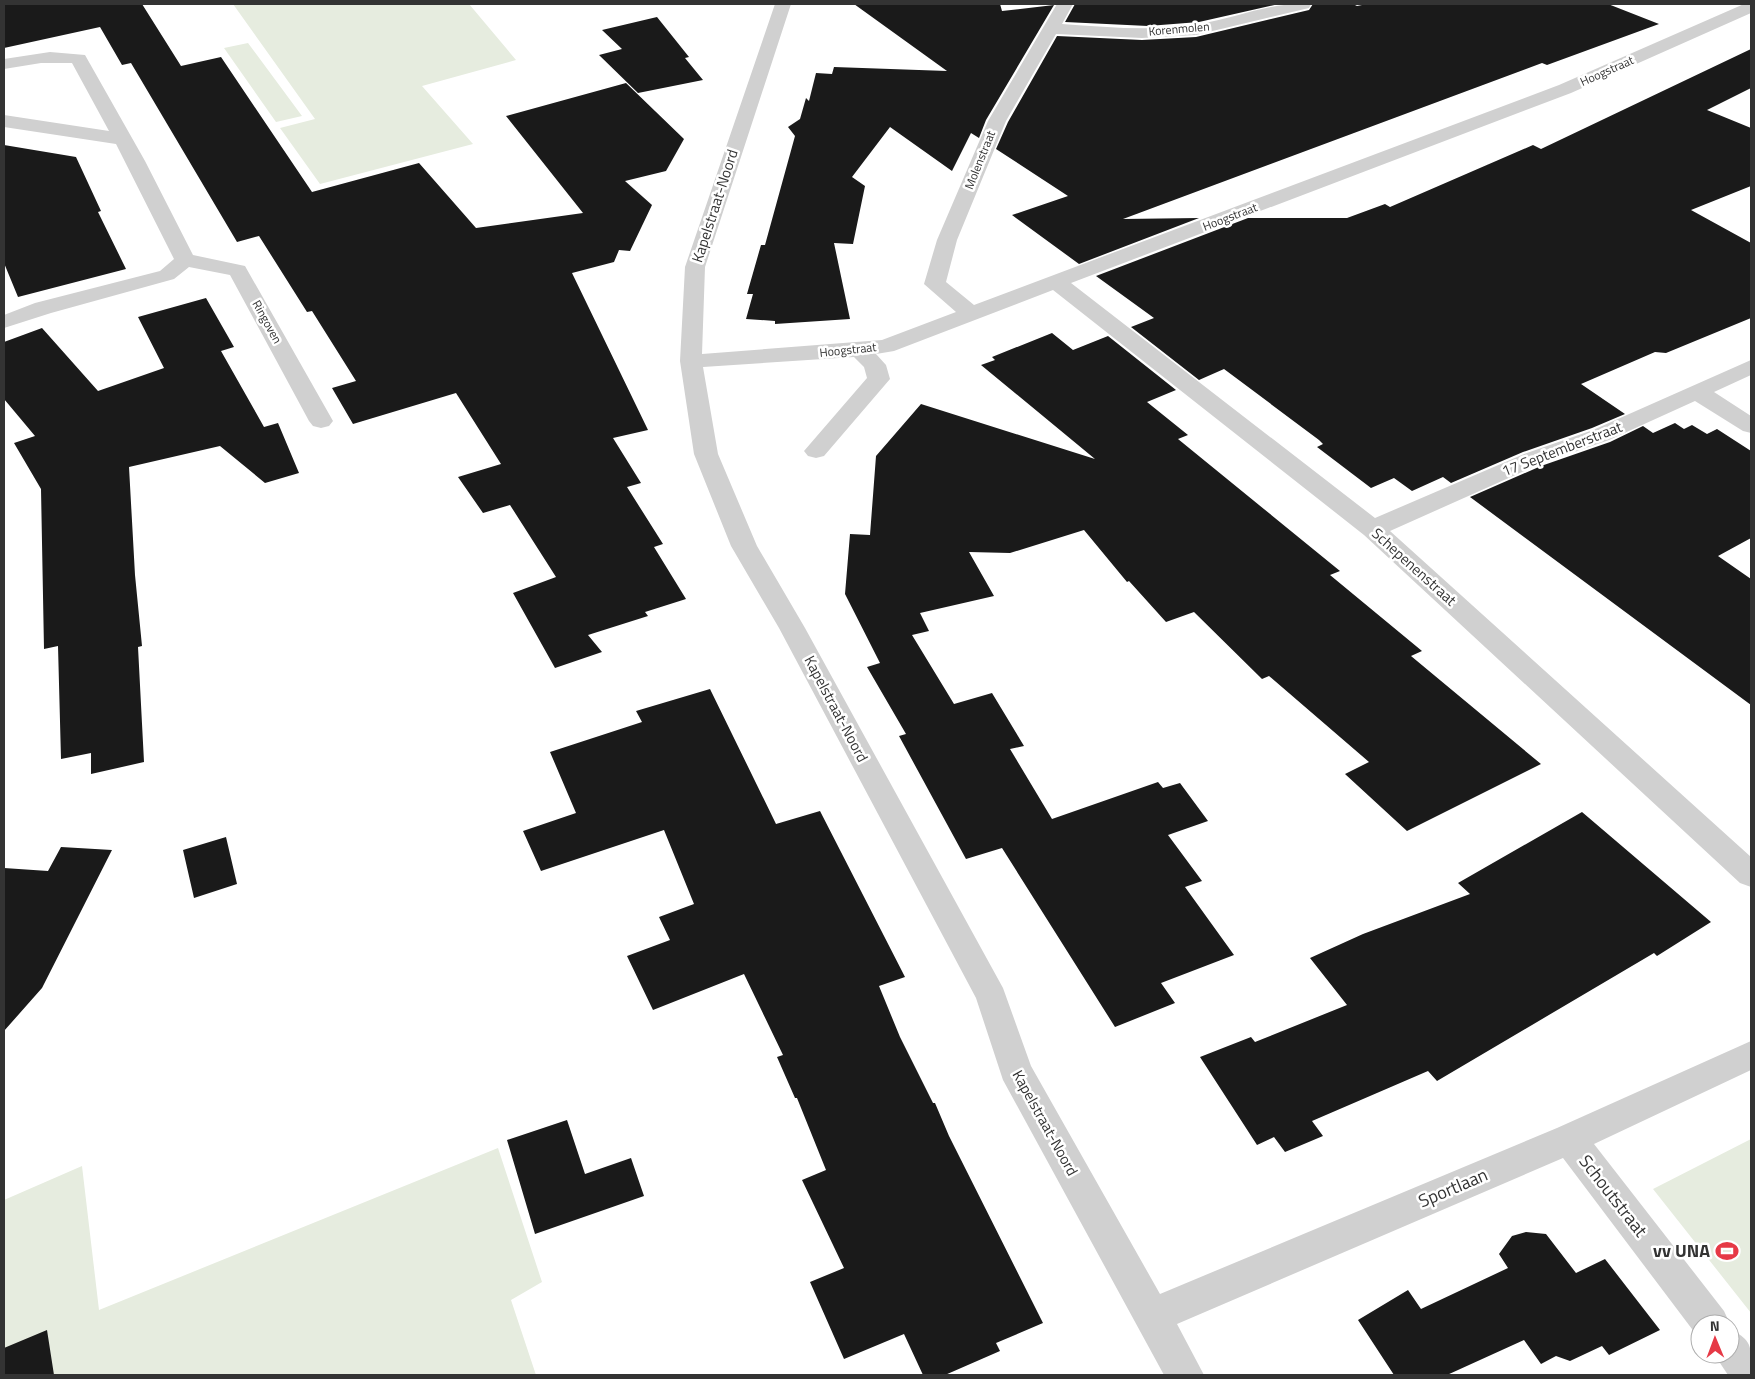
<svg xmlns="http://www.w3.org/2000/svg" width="1755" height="1379" viewBox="0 0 1755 1379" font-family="'Titillium Web',sans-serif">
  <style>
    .green { fill: #e6ecdf }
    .building { fill: #1a1a1a }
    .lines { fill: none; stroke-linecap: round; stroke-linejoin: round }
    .minor { fill: #d0d0d0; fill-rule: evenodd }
    .labels { text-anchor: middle; stroke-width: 5; stroke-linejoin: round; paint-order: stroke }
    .far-street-label { font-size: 12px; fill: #333; stroke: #fff }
    .street-label { font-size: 15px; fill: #333; stroke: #fff }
    .near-street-label { font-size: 18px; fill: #333; stroke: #fff }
    .near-poi-label { font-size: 18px; font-weight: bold; fill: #333; stroke: #fff; text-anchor: end }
  </style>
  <rect width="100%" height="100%" fill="#fff"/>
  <path class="green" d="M233,4H469L516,60L422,86L473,144L320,184L280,128L315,119Z
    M248,43L302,116L276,122L224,48Z
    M1751,1139V1313L1653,1189Z
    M498,1148L542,1282L511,1300L536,1375H4V1200L82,1166L99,1310Z"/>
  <path class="building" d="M4,4H142L181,66L221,57L312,192L419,163L476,228L583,213L506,116L626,83L684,139L666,171L625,181L652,205L630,251L619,250L614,262L572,273L648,430L613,438L641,483L627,487L663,544L654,547L686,599L645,612L648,616L588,635L602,652L555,668L513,593L556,577L510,505L483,513L458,477L501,464L456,393L353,424L332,388L356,381L312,311L307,312L259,236L237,242L131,63L122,65L100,27L4,48Z
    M854,4H1000L1002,11L1054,5L986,120L979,138L971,133L952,171L890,127L852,177L865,186L853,244L834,243L850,319L775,324V321L746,319L753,294H747L761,245H765L795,136L788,127L800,119L806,98L809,101L816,73L832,74L834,67L947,71Z
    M1075,4H1279L1199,22L1148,26L1065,22Z
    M1313,4H1353L1357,6L1367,4H1608L1659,24L1547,65L1542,63L1123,219L1199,218L1079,264L1012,215L1068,196L996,149L1008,122L1057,36L1142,40L1196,37L1309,10Z
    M657,17L689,57L685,58L703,80L638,93L599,55L622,49L602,30Z
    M1751,49V88L1707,110L1751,128V186L1691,210L1751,243V318L1666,353L1655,352L1581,384L1625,414L1592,428L1523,452L1451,483L1443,477L1412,491L1394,478L1371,488L1317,447L1323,444L1319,440L1224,369L1199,380L1131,327L1154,318L1096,276L1248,218H1347L1385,204L1390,207L1533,145L1541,149Z
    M4,145L76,157L101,211L98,212L126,269L18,297L4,263Z
    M206,298L234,347L221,351L264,427L278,423L299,473L265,483L220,446L129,467L135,575L142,646L138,647L144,762L91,774V753L61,759L58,646L44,649L41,489L14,443L35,436L4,399V342L42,328L98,391L164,368L138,317Z
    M1052,333L1073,350L1108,336L1176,390L1147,402L1188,435L1178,439L1340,571L1330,575L1422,651L1411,656L1541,764L1407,831L1345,774L1369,762L1269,676L1262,679L1194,612L1166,622L1129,581L1127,582L1084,530L1010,553L969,552L994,596L920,613L929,631L912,635L954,704L992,693L1024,746L1010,749L1052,819L1158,782L1163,788L1180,783L1208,821L1168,835L1202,881L1185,887L1234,955L1161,983L1175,1003L1115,1027L1002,848L966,859L899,736L906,734L867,667L880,663L845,594L850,534L870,535L876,456L921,404L1095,459L981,365L995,360L992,357Z
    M1675,423L1684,429L1692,425L1707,434L1717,429L1751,451V538L1718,556L1751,579V705L1470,497L1541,466L1610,442L1643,426L1653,433Z
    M710,689L776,824L820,811L905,977L879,986L900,1037L933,1103H935L949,1136L1043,1323L996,1343L1000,1351L945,1375H923L904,1334L844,1359L810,1282L844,1268L802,1180L826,1170L797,1098H795L777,1057L783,1055L744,974L653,1010L627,956L670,940L659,917L694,904L664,830L541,871L523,831L576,813L550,752L642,722L636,711Z
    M1582,812L1711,922L1657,956L1654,953L1437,1081L1428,1071L1312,1121L1323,1136L1285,1152L1274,1137L1257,1145L1200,1057L1251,1037L1255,1042L1347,1005L1310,958L1363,934L1470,894L1458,883Z
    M226,837L237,884L194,898L183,850Z
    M61,847L112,850L42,988L4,1031V868L48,871Z
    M567,1120L585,1174L631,1158L644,1196L535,1234L507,1140Z
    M1526,1232L1546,1234L1576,1273L1605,1259L1660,1330L1609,1355L1602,1346L1570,1361L1556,1356L1541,1364L1524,1340L1447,1375H1394L1358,1320L1408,1290L1421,1309L1508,1268L1499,1254L1512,1236Z
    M47,1330L54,1375H4V1348Z"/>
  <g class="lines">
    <path class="minor" d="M775,4H791L705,267L702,354L882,340L956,312L924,284L937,240L988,121L1057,4H1073L1062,24C1107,27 1154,32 1199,24C1237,18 1273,1 1311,4L1309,8L1196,35L1142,38L1056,34L1006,121L957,240L946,282L974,305L1559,85L1744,4H1751V13L1571,93L1071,283L1375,518L1524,454L1593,430L1751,360V375L1714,392L1751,416V433L1743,431L1695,401L1609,440L1540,464L1390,531L1751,857V887L1740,883L1364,535L1053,290L894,351L876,354L886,365L890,379L824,456L816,458L808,456L804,451L867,378L864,367L854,357L703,367L718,454L757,546L805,628L1003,988L1031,1066L1160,1294L1557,1128L1751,1041V1070L1594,1144L1724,1311L1730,1324H1700V1338L1698,1337L1563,1158L1177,1324L1204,1375H1164L1003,1080L976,998L779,628L731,546L694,454L680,361L685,267Z
      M50,52L85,55L145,161L193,255L245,266L333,421L329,426L321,428L313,426L309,421L230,275L189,267L174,279L51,313L4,328V315L35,303L160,271L174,259L116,144L4,127V115L109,131L72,63H41L4,69V59Z
      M1730,1330C1755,1340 1751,1351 1751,1375H1728L1714,1354H1730Z"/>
  </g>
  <defs>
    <symbol id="stadium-bare" viewBox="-9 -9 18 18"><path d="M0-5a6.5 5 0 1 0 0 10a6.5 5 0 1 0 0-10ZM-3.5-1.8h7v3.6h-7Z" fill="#e63946" stroke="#fff" stroke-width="2.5" paint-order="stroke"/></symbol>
  </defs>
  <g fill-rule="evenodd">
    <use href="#stadium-bare" x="1711" y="1235" width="32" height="32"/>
  </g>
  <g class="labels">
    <g class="far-street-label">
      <text transform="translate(1179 29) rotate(-5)" y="4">Korenmolen</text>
      <text transform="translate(1607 71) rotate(-24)" y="4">Hoogstraat</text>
      <text transform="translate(980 160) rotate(-68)" y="4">Molenstraat</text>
      <text transform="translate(1230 217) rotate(-21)" y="4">Hoogstraat</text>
      <text transform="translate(267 322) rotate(61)" y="4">Ringoven</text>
      <text transform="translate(848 350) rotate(-6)" y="4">Hoogstraat</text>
    </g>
    <g class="street-label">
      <text transform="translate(715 206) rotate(-72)" y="5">Kapelstraat-Noord</text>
      <text transform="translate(1562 449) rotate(-21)" y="5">17 Septemberstraat</text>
      <text transform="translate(1414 567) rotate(42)" y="5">Schepenenstraat</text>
      <text transform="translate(836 709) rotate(62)" y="5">Kapelstraat-Noord</text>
      <text transform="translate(1045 1123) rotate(61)" y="5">Kapelstraat-Noord</text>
    </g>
    <g class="near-street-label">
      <text transform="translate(1453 1188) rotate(-23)" y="6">Sportlaan</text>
      <text transform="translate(1613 1196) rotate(52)" y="6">Schoutstraat</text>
    </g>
    <g class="near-poi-label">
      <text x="1710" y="1257">vv UNA</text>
    </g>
  </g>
  <rect width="1755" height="1379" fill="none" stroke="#333333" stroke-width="10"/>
  <g transform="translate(1715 1339) rotate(359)"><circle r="24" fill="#ffffff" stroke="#adadad"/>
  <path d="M0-4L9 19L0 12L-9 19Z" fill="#e63946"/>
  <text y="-8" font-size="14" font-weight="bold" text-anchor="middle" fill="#333333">N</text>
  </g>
</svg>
